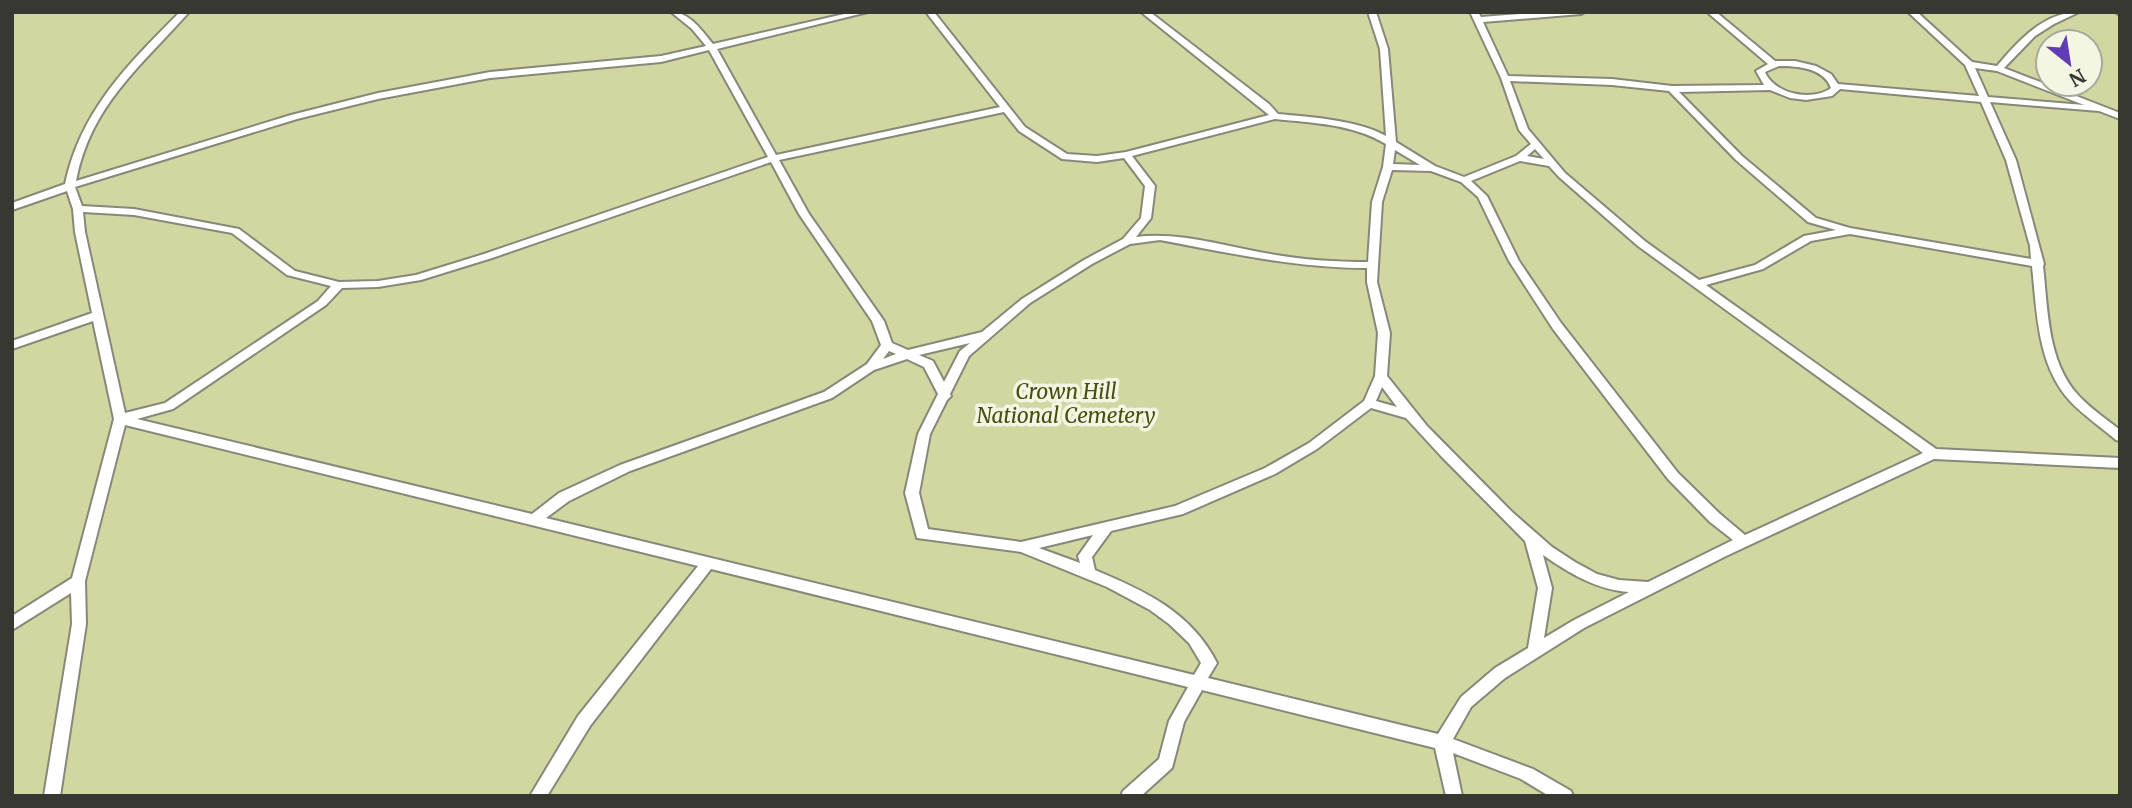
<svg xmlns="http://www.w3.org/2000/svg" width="2132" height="808" viewBox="0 0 2132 808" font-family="Merriweather,serif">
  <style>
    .green { fill: #d2d7a2; fill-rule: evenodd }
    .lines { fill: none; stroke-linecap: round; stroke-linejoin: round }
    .lane-casing { stroke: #868878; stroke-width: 4 }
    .lane { fill: #fff; fill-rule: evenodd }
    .labels { text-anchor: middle; stroke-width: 7; stroke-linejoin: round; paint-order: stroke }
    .park-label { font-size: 21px; font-style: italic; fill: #4a4d0e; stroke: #f4f6e4 }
  </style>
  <rect width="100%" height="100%" fill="#e6e9d7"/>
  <path class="green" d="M12,12H2120V796H12ZM2048,42H2090V84H2048Z"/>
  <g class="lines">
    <defs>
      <path id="lane" d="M180,12H189C141,66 90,106 76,181L291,115L378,93L490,72L661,56L706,46L692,29L671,12C690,12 702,31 713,44L853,12H868L717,49L776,155L1000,107L926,12H934L1025,127L1067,154L1097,156L1126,152L1269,115L1141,12H1150L1269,104L1278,114C1310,117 1358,120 1386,136L1380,49L1368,12H1376L1388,49L1396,142L1435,166L1464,177L1516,156L1531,144L1519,130L1501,78L1470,12H1478L1481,17L1547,12H1585L1581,14L1483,22L1508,76L1612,79L1672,86L1764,85L1756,71L1768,64L1707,12H1716L1775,61H1795L1816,66L1831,74L1838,84L1979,96L1965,65L1908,12H1917L1972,62L1997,66C2018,41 2044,12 2079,12L2054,24L2035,36L2004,68L2120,113V119L2099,111L1990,102L2016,160L2044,264L2043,266C2048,309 2047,361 2078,395C2090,408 2106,419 2120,430V441L2116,440C2101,427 2083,415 2070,401C2037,365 2037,312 2032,266L1850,234L1811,241L1763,269L1706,285L1936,449L2120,458V468L1934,459L1726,556L1584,628L1505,678L1471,707L1453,739L1533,769L1571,791L1573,796H1549L1521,779L1453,753L1462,796H1446L1435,748L1202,690L1184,722L1172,768L1141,796H1121L1123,791L1159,759L1169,721L1188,687L711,569L590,726L547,796H530L578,716L698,566L125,425L85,581L86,624L60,796H44L72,624L71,593L12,630V616L72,578L114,419L93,321L12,349V341L92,313L75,232L73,209L67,191L12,210V203L65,184C80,111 129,63 180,12ZM709,50L768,157L484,254L416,275L378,281L339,282L295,271L239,229L134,209L82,206L75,187L297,119L378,99L490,78L661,62ZM1779,66C1798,66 1824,68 1831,88C1812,102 1774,94 1765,72ZM1975,68L1997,71L2084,105L1988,97ZM1510,81L1612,85L1669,91L1736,160L1808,222L1836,230L1804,236L1755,265L1699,280L1646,242L1565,173L1528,129ZM1840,89L1981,102L2006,160L2030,246L2031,259L1850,228L1816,218L1742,156L1679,92L1770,90L1790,98L1806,100L1832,96ZM1004,112L1019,131L1062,159L1097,162L1124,158L1145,186L1141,218L1123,239L1084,260L1022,299L982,332L908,350L892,343L884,321L809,214L779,160ZM1275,119C1313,123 1353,124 1386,144L1383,167L1372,202L1368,262C1337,262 1306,260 1276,255C1230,248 1182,231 1136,237L1151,218L1155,186L1132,156ZM1535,149L1544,159L1527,156ZM1395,150L1420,165L1393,164ZM1520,161L1549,166L1559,177L1638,246L1923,453L1745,535L1720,514L1678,473L1561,323L1519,261L1487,196L1471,181ZM771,162L799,214L872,321L881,345L867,364L824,392L620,465L559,493L532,514L137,419L173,409L326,305L342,288L378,287L421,280L492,258ZM1392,170L1431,171L1461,182L1478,197L1509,261L1553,329L1668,479L1710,522L1733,540L1648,582L1619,580L1597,574L1575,562L1552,547L1511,511L1427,426L1387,376L1390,333L1377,282L1382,202ZM83,212L134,215L232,233L287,275L331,286L318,301L165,403L125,413L85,232ZM1160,240C1229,253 1297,268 1367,268V282L1378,333L1375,376L1364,401L1309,443L1265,468L1175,506L1021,542L928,529L919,493L930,434L947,400L951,396L950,394L969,356L1030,303L1092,264L1130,244ZM970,343L960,351L944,382L933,361L919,355ZM889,351L896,354L883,359ZM907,359L924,367L938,394L918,434L905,493L917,538L1021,552L1107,587L1150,610L1169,624L1189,643L1201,663L1194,675L546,518L569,501L630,471L832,398L874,370ZM1382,387L1397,407L1376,401ZM1371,408L1406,418L1441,456L1525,541L1538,588L1528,648L1495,668L1461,697L1438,734L1208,678L1217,663C1191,612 1145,591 1095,570L1092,557L1111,531L1183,514L1275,474L1317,449ZM1093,535L1078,556L1080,563L1039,548ZM1543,555C1569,573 1597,590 1629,592L1574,620L1544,638L1552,588Z
        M2115,12H2120V15Z"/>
    </defs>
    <use href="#lane" class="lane-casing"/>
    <use href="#lane" class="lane"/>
  </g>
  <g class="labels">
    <g class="park-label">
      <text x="1066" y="399">Crown Hill<tspan x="1066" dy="24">National Cemetery</tspan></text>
    </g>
  </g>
  <rect width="2132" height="808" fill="none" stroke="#373831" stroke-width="28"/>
  <g transform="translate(2069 63) rotate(150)"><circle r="33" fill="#f4f6e4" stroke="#a8aa9c" stroke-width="2"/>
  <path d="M0-5L12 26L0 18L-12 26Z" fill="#623cb4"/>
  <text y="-10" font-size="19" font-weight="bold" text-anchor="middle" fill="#373831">N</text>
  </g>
</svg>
